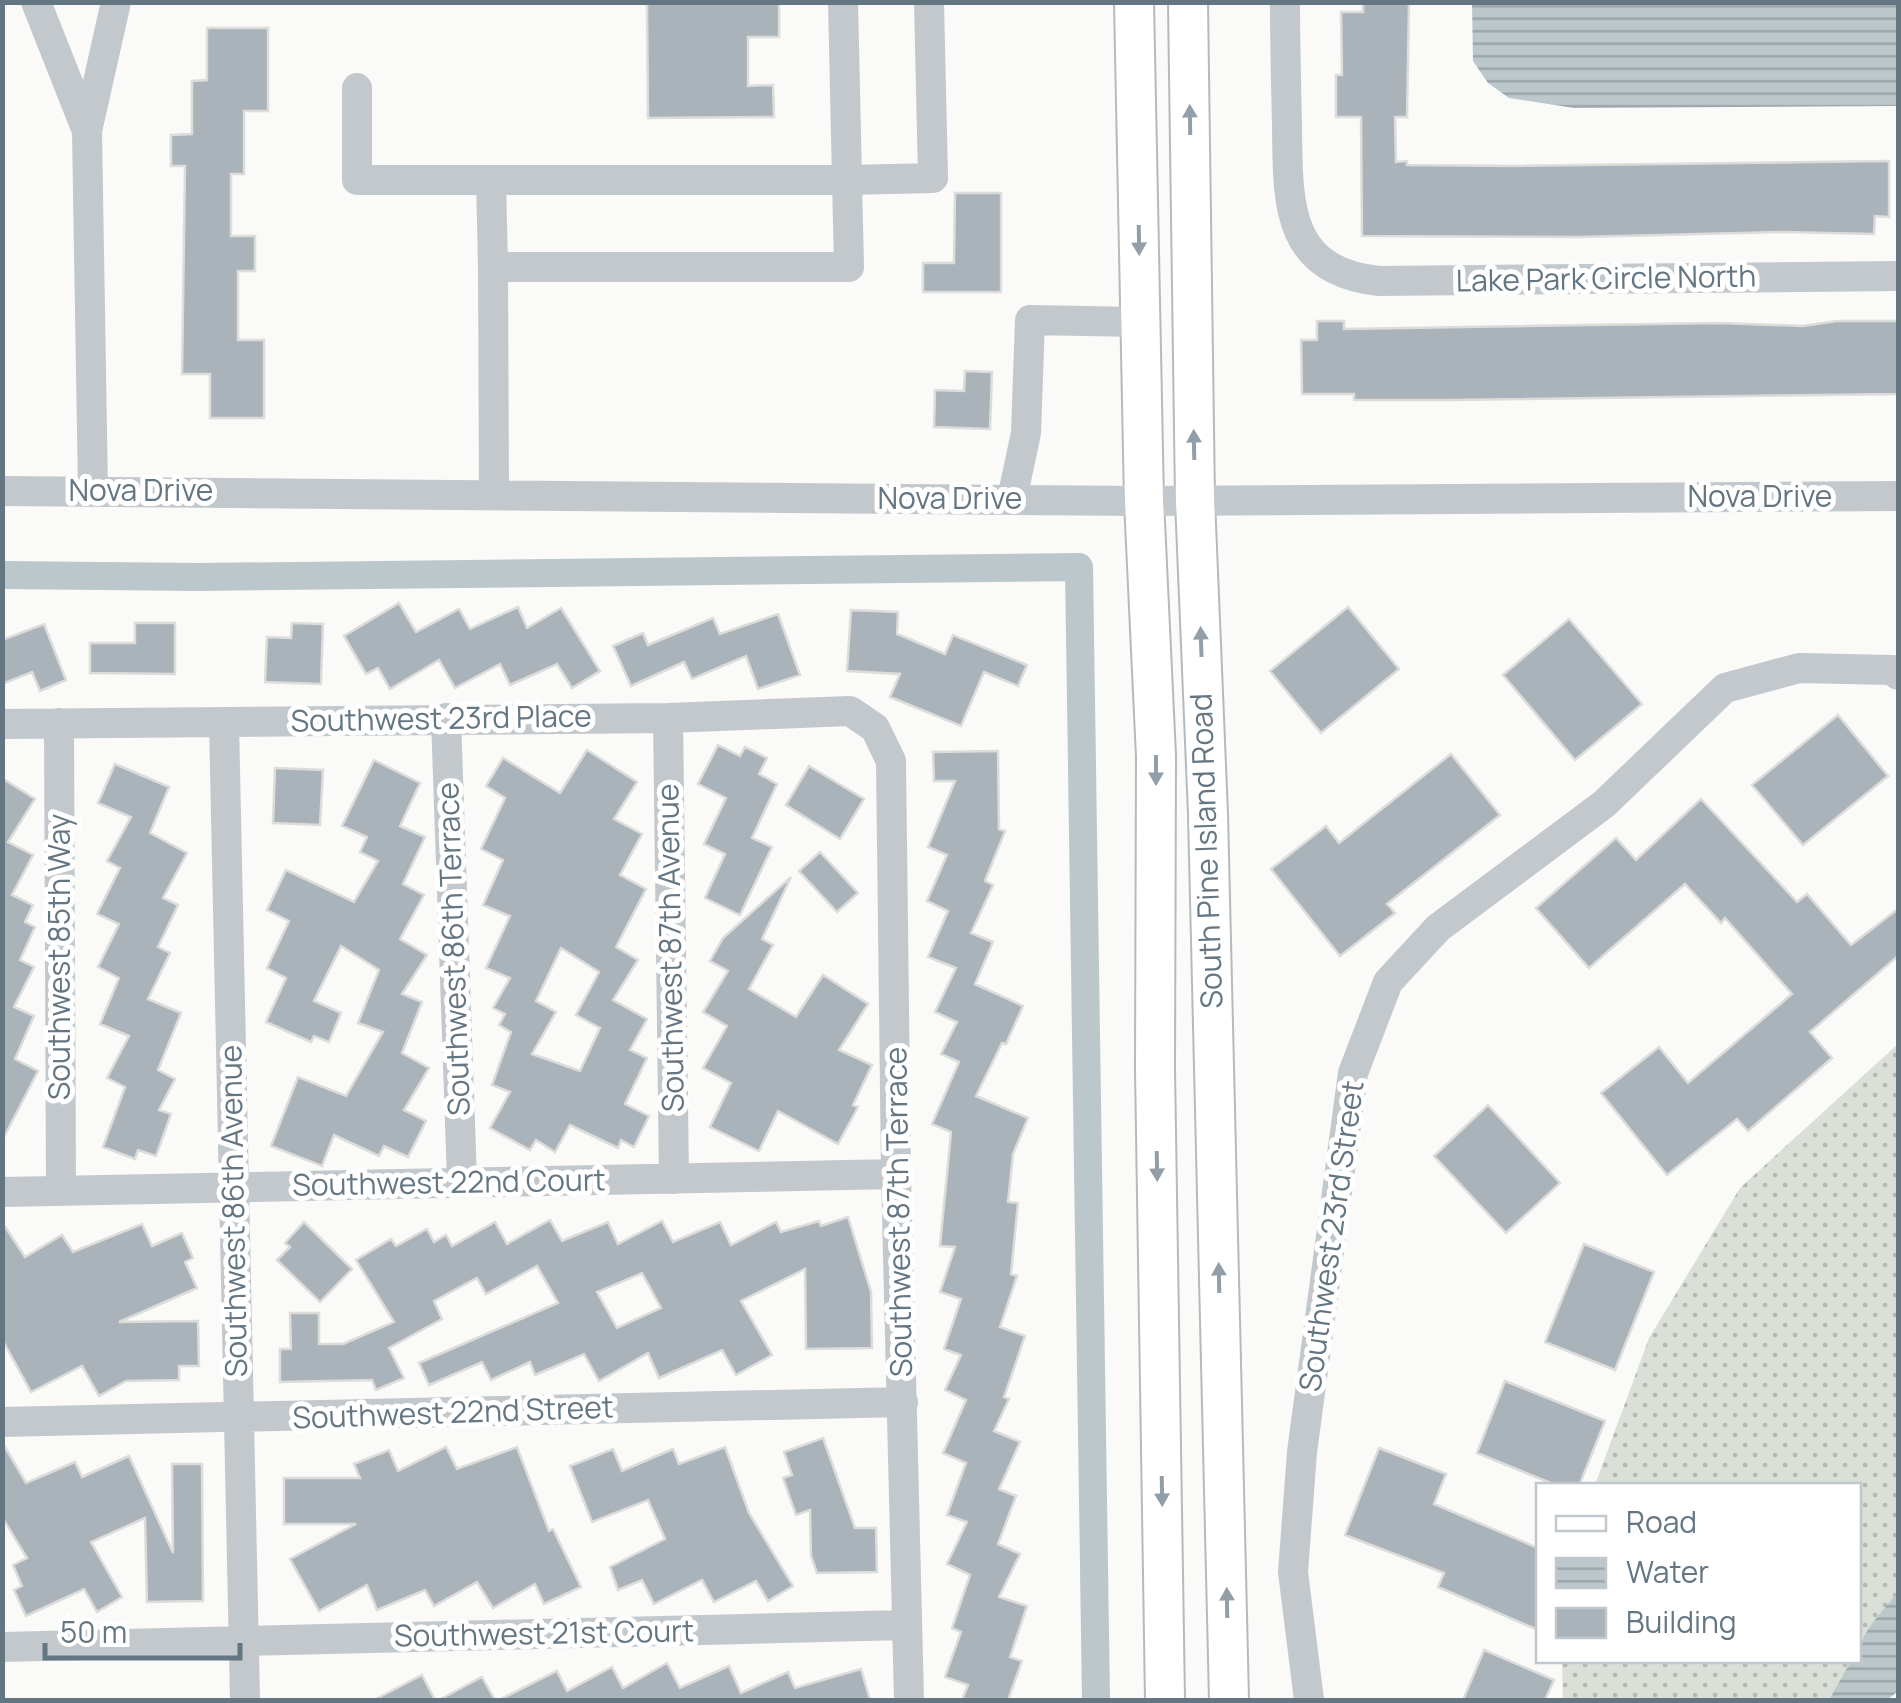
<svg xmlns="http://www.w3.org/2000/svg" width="1901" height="1703" viewBox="0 0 1901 1703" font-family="Manrope,sans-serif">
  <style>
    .grass { fill: url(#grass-dots) }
    .water { fill: url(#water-rules) }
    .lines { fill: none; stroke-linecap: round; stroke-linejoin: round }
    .canal { stroke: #bbc7cb; stroke-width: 28 }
    .building { fill: #aab3b9; stroke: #dcdcda; stroke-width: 2.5; fill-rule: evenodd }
    .major-casing { stroke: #b5babe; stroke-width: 42 }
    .minor { stroke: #c3c8cc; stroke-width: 30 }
    .major { stroke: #fff; stroke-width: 38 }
    .oneway { fill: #939fa8 }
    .labels { text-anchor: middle; stroke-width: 10; stroke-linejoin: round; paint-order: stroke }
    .street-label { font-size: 30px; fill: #657683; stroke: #fff }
  </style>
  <defs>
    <pattern id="grass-dots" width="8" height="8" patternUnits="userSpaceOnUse" patternTransform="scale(2.5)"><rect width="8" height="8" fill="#dadfd7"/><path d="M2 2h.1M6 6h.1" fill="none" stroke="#b4b9b4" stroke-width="1.8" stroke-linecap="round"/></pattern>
    <pattern id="water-rules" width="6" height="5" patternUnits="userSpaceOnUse" patternTransform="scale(2.5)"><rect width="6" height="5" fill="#bbc7cb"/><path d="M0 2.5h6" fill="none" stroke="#9ca6aa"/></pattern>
  </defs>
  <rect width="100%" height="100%" fill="#fafaf8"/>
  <path class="grass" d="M1898,1044V1691L1887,1700H1563L1562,1661L1858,1660V1486L1595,1485L1649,1338L1740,1188Z"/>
  <path class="water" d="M1472,3H1898V106L1574,108L1509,98L1488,83L1473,61Z
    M1898,1592V1691L1887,1700H1829L1851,1661L1858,1660C1858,1633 1882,1613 1898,1592Z"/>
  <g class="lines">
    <path class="canal" d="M2,575L199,577L1079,567L1096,1700"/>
  </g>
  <path class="building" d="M647,2H779V37H748V86L773,85L774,117L648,118Z
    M1363,2H1409L1407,117H1395L1396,162L1407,161V165L1514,166L1889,161V217L1875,216L1874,234L1784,232L1579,237L1362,236L1361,117H1336V75H1342L1341,12H1363Z
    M207,28H268V111H244V174H231V236H255V271H238V340H264V418H210V374H182L185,166H171V135L192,134V81L207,80Z
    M955,193H1001V292H923V263H954Z
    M1317,321H1344V329L1719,323L1803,326L1837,321H1898V394L1453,400H1354V394H1302L1301,340H1317Z
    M965,371L992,372L990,429L934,427L935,390L964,391Z
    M399,603L416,632L459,609L470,629L518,607L527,628L561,608L600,671L572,688L557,664L510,685L500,664L455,688L439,660L390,689L378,668L366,674L344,636Z
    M1348,607L1399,669L1321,733L1270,671Z
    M851,610L898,612L897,634L945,654L953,635L1027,665L1018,686L984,672L961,726L890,697L900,674L847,671Z
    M778,614L800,675L758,689L746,656L692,679L684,662L631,686L613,646L643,633L648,645L713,618L720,634Z
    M1569,619L1642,704L1575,760L1503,675Z
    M135,623H175V674L90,673V643H135Z
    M292,623L323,624L321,684L265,682L267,637L291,638Z
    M44,624L66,680L40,691L32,672L2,684V640Z
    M1838,715L1888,776L1803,845L1752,785Z
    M718,745L740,756L745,747L767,758L759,774L777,784L752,838L772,847L740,915L705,898L725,854L704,844L726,798L698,784Z
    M587,750L637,782L614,819L642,834L620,875L646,889L616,947L638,960L613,1000L647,1019L630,1050L647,1058L625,1104L649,1116L634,1147L621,1140L618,1148L570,1125L555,1152L536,1140L530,1150L490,1128L510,1092L492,1085L511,1032L499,1025L505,1014L493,1008L510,978L486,968L510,916L483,905L503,860L481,849L505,798L486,786L503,758L560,793ZM561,948L599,972L576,1015L600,1028L580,1071L532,1054L556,1012L536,1001Z
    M998,751L999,829L1005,831L985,881L993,885L971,933L993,942L975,984L1023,1006L1006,1044L1002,1043L976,1096L1028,1118L1013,1154L1008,1202L1018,1203L1011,1274L1017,1276L1000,1327L1025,1336L1004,1397L1009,1399L994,1431L1020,1442L999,1489L1016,1496L998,1544L1020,1554L999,1597L1027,1606L1010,1657L1022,1661L1008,1700H962L968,1685L945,1677L961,1632L952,1628L970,1575L947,1564L967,1522L947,1515L966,1463L943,1453L966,1400L945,1390L961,1355L944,1349L961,1299L940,1292L955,1247L940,1246L951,1132L932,1124L959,1062L941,1054L957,1022L935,1012L956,968L928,957L948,911L927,901L947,855L928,847L955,781H934L933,752Z
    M1451,754L1500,815L1387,904L1395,913L1340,956L1271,869L1326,826L1339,843Z
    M374,760L420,783L400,826L425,837L403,884L424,895L400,939L427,955L402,994L422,1002L402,1053L429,1068L404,1110L426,1121L408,1157L384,1146L379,1156L334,1135L322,1166L271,1146L298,1077L346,1096L383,1032L358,1023L379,970L341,946L314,1001L341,1013L329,1042L314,1036L311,1042L266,1022L286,978L267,968L289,921L267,910L286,870L354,902L378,861L360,852L367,837L342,826Z
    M115,764L169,787L150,833L187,853L163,898L178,905L158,947L170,953L148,999L181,1013L158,1070L175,1079L159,1110L171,1114L156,1156L138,1150L135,1159L103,1147L125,1087L107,1078L129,1036L100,1024L119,978L98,967L119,924L97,914L120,868L107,861L131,817L98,803Z
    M809,766L864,799L840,839L786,805Z
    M275,768L323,770L320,825L273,823Z
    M2,778L35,799L8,842L33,855L12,895L33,905L25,922L35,927L20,960L34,967L14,1007L34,1016L15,1059L38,1071L2,1141Z
    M1701,799L1797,902L1807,894L1851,945L1898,909V956L1810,1032L1832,1058L1748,1131L1737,1119L1667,1175L1601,1093L1659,1047L1688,1083L1792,994L1725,918L1721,923L1685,884L1589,968L1536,908L1616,838L1636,860Z
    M820,852L858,893L837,912L799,871Z
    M791,877L762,939L773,945L749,989L796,1017L823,975L868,1004L839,1050L872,1065L853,1105L858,1107L838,1144L778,1111L759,1151L710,1127L731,1083L703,1068L727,1026L703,1012L728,971L710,961L723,938Z
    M1488,1105L1560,1183L1506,1233L1434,1156Z
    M848,1217L871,1292L872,1348L806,1349L805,1269L741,1301L772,1355L736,1375L722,1350L659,1378L648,1353L599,1381L584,1354L535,1375L530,1362L491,1380L482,1362L429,1385L419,1363L558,1303L537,1266L486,1294L477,1278L434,1301L442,1319L389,1348L404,1378L376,1390L372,1380L280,1382V1349H291L290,1313H319V1344H343L394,1322L356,1260L391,1239L396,1246L427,1229L434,1242L446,1235L452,1246L495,1222L507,1244L550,1220L562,1241L608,1222L618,1244L662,1221L673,1242L720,1222L731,1245L776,1222L781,1232L819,1221L821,1226ZM642,1273L661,1308L617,1328L597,1292Z
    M2,1222L25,1257L62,1235L73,1252L142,1224L152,1246L182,1233L193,1258L185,1262L197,1288L119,1322L198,1321L199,1366H179V1380L126,1381L99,1396L82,1366L31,1392L2,1339Z
    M304,1222L352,1269L320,1302L277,1260L290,1247L285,1243Z
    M1584,1244L1654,1272L1615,1370L1545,1342Z
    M1505,1381L1605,1421L1579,1486H1558L1477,1453Z
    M823,1438L855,1528H876L877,1572L817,1573L811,1556L810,1510L796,1515L783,1478L792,1475L784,1452Z
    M2,1442L26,1483L75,1462L82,1477L129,1456L173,1553L172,1464H202L203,1601L147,1602L145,1518L91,1542L122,1597L97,1612L84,1589L26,1616L14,1590L22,1586L13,1565L27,1558L2,1517Z
    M446,1447L457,1469L517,1447L549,1531L553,1529L581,1587L544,1604L535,1584L493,1608L477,1582L434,1606L425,1590L377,1610L367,1585L319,1611L290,1559L356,1524H284V1478H360L354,1464L389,1450L398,1471Z
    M725,1447L749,1513L793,1586L768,1601L756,1581L714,1602L702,1580L654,1604L642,1580L618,1590L610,1567L665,1539L648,1500L592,1522L570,1466L613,1449L622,1471L673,1449L679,1464Z
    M1379,1448L1446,1474L1434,1504L1538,1548V1630L1438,1587L1444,1573L1345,1535Z
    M1484,1650L1554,1680L1545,1700H1463Z
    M667,1663L680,1688L729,1666L741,1693L788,1672L795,1688L861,1669L870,1700H499L557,1671L567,1691L612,1667L623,1688Z
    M422,1675L435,1700H374Z
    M482,1677L495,1700H439Z"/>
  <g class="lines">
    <defs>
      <path id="major" d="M1134,2L1144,501L1156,756L1155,1069L1165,1700
        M1188,2L1195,500L1208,814L1229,1700"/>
    </defs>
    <use href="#major" class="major-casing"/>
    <path class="minor" d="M36,2L87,131
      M843,2L847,180L933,178L929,2
      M1285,2C1285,43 1286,84 1287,125C1288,201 1284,271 1379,281L1898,276
      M357,88V180H847L849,267H493L494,494
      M491,180L493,267
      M2,491L1144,501L1898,496
      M93,491L87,131L116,2
      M1012,499L1026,433L1030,320L1140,322
      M446,718L462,1180
      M668,718L674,1179
      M224,722L245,1700
      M59,723L61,1191
      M2,724L668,718L850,711L875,728L891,761L896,1174L909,1700
      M2,1192L896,1174
      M2,1422L903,1402
      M2,1647L905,1625
      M1309,1700L1293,1572L1302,1452L1353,1073L1388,982L1438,928L1604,804L1725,688L1799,668L1893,670L1898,675"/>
    <use href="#major" class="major"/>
  </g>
  <defs><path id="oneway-solid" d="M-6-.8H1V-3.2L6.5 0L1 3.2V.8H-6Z" transform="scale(2.5)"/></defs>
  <g class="oneway">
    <use href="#oneway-solid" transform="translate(1190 120) rotate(-91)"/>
    <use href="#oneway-solid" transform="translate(1139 240) rotate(89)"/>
    <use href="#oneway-solid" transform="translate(1194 445) rotate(-91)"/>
    <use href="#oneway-solid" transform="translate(1201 642) rotate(-92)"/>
    <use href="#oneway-solid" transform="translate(1156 770) rotate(90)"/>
    <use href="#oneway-solid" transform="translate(1157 1166) rotate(89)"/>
    <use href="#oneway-solid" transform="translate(1219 1278) rotate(-91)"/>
    <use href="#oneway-solid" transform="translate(1162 1491) rotate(89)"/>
    <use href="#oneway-solid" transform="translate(1227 1603) rotate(-91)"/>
  </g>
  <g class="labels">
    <g class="street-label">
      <text transform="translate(1606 279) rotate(-1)" y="10">Lake Park Circle North</text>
      <text x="141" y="501">Nova Drive</text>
      <text x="1760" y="507">Nova Drive</text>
      <text x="950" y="509">Nova Drive</text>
      <text transform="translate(441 719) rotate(-1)" y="10">Southwest 23rd Place</text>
      <text transform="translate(1207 851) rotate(-92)" y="10">South Pine Island Road</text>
      <text transform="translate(671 948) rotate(-91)" y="10">Southwest 87th Avenue</text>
      <text transform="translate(454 949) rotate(-92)" y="10">Southwest 86th Terrace</text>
      <text transform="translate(60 957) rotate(-90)" y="10">Southwest 85th Way</text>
      <text transform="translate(449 1183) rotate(-1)" y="10">Southwest 22nd Court</text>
      <text transform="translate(234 1211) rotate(-91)" y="10">Southwest 86th Avenue</text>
      <text transform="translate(899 1212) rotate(-91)" y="10">Southwest 87th Terrace</text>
      <text transform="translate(1332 1236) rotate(-82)" y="10">Southwest 23rd Street</text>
      <text transform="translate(453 1413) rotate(-2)" y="10">Southwest 22nd Street</text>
      <text transform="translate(544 1634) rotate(-1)" y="10">Southwest 21st Court</text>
    </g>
  </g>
  <rect width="1901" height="1703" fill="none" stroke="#657683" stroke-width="10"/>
  <rect x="1536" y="1483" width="325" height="180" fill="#ffffff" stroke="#c1c8cd" stroke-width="2.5"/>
  <rect x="1556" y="1516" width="50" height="15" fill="#ffffff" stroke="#c1c8cd" stroke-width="2.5"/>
  <text x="1626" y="1533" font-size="30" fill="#657683">Road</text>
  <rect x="1556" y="1558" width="50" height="30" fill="url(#water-rules)" stroke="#c1c8cd" stroke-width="2.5"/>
  <text x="1626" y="1583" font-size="30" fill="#657683">Water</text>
  <rect x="1556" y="1608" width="50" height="30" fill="#aab3b9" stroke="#c1c8cd" stroke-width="2.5"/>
  <text x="1626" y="1633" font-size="30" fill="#657683">Building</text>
  <path d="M45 1643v15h195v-15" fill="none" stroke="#657683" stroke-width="5"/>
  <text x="60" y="1643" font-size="30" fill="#657683" stroke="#ffffff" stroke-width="8" paint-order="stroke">50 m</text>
</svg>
